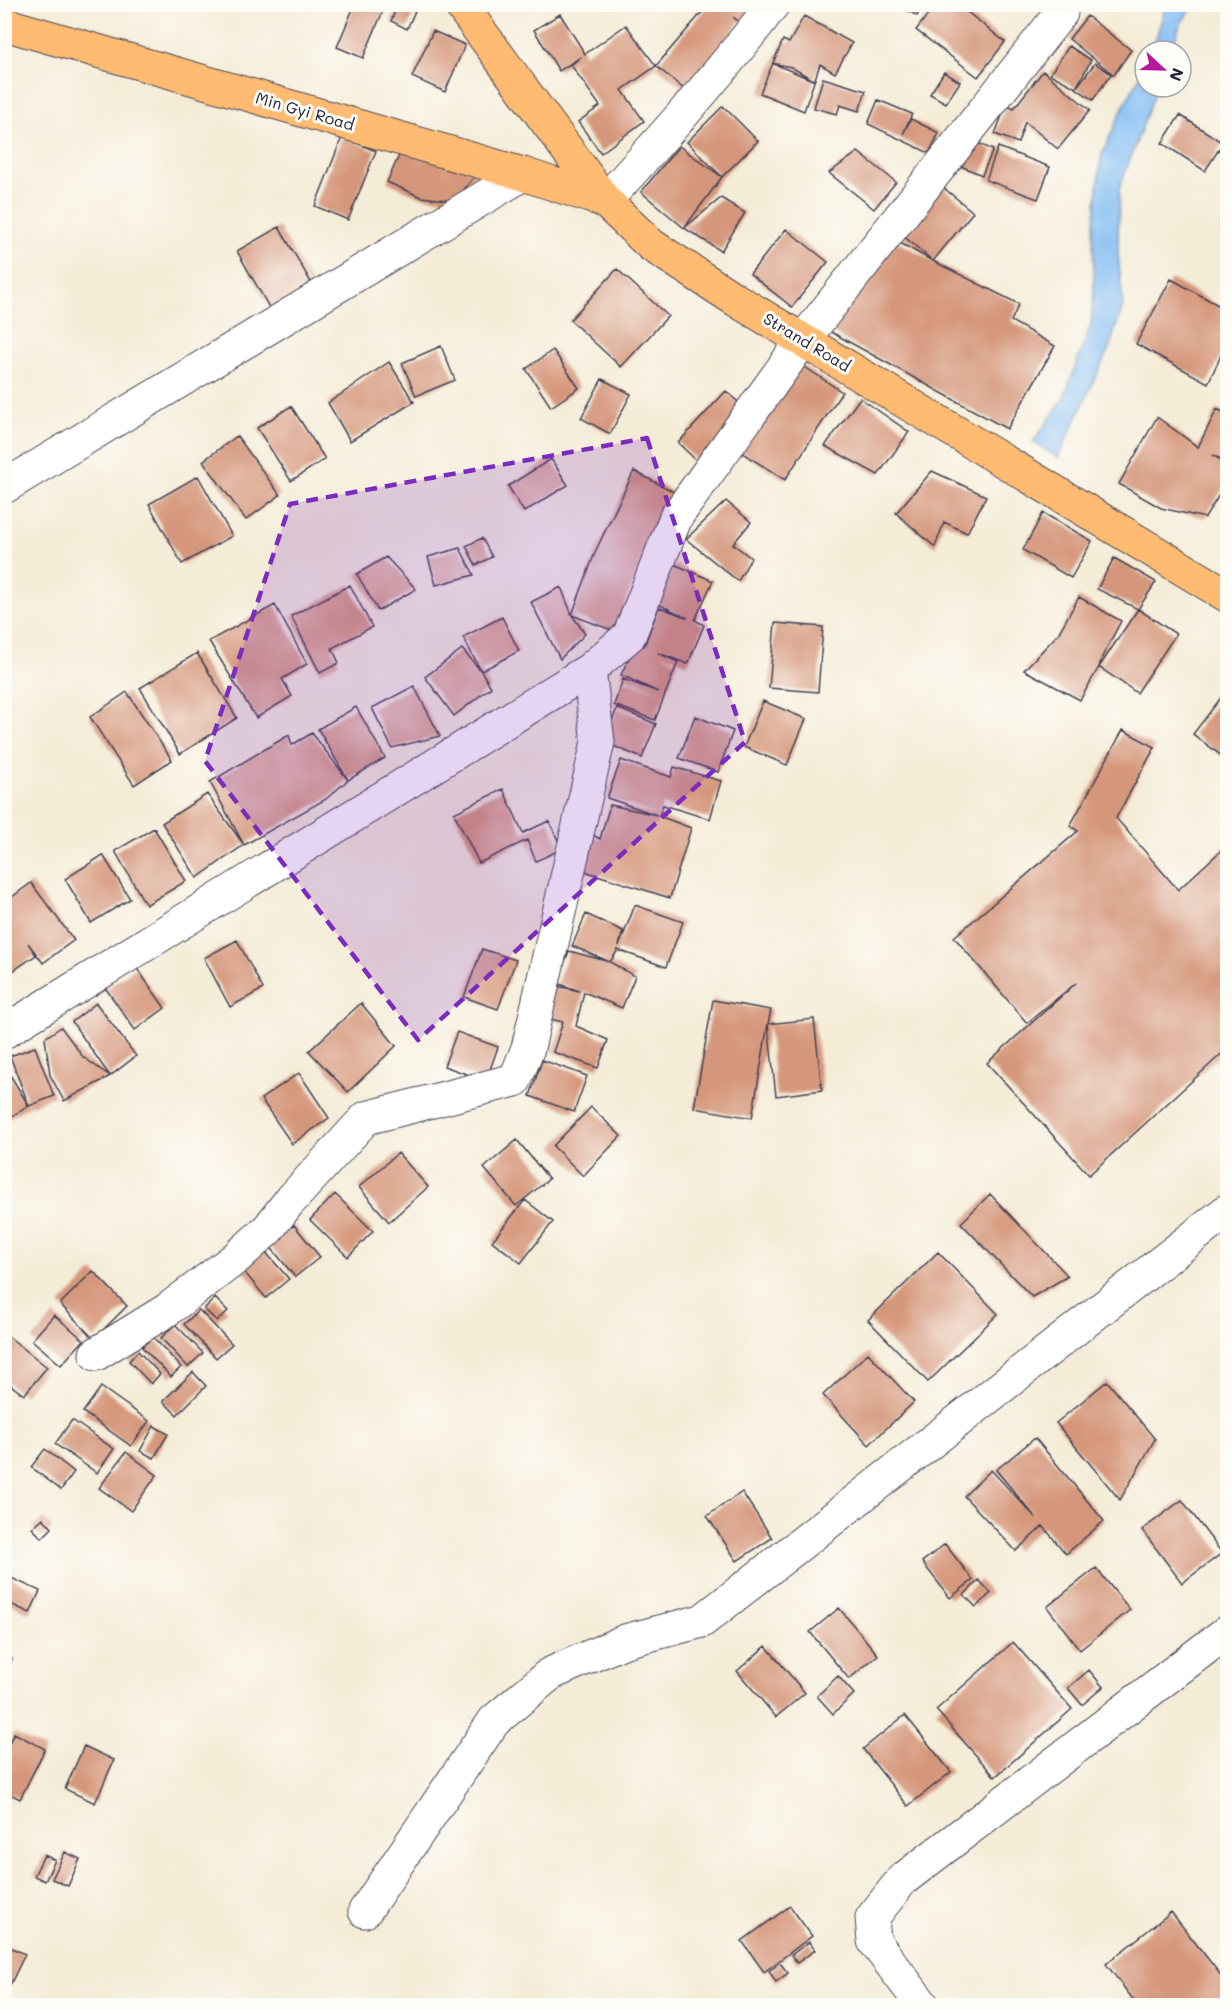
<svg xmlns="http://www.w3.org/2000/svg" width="1232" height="2010" viewBox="0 0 1232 2010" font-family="Mali,sans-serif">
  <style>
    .water { fill: #81bcf3; stroke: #526f97; stroke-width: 1.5 }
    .building { fill: #d5977c; fill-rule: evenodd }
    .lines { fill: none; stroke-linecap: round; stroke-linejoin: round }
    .minor-casing { stroke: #424052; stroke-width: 35 }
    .major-casing { stroke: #424052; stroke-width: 35 }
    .minor { stroke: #fff; stroke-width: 33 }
    .major { stroke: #ffbb71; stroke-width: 33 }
    .marked { fill: #7b2cbf; fill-opacity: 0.2; stroke: #7b2cbf; stroke-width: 4.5; stroke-dasharray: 12 8; stroke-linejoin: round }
    .labels { text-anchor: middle; stroke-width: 6; stroke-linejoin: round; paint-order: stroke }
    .street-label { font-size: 16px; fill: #22223b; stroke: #fdfcf7 }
  </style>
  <rect width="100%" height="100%" fill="#fdfcf7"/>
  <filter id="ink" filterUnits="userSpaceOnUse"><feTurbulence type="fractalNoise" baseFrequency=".0167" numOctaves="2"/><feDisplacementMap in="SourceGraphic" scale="12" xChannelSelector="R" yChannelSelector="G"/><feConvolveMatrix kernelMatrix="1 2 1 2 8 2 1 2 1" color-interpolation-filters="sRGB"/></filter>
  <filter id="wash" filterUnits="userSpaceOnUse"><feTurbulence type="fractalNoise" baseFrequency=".008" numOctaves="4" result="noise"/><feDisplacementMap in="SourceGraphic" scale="24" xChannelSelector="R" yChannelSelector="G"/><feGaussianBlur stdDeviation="1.35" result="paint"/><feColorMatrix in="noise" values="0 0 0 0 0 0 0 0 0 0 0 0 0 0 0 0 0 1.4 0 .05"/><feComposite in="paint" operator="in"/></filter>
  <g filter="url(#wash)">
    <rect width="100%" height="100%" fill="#f4ecd7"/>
    <path class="water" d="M1166,5H1193L1180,25L1170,51H1152Z
      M1145,67V87H1157L1119,189L1118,253L1123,305L1110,346L1058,458L1033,442L1063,400L1091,324L1094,289L1093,234L1101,157L1123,107Z"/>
    <g id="blocks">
      <path class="building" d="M355,4H386L363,58L337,47Z
        M398,4H418L407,29L391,21Z
        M709,4H764L746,27L733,17L739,22L691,95L656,66Z
        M897,4H924L917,16Z
        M936,4H957L1005,42L978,77L916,30Z
        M560,14L585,54L626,25L656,66L622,90L644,121L601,153L578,122L600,106L571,65L581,57L559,71L534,30Z
        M804,16L852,43L835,73L820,64L804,111L760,93L783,40L789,43ZM772,63L791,67L815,81Z
        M1087,16L1131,50L1114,75L1069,39Z
        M433,31L465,45L445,92L412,77Z
        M1069,46L1091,60L1076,88L1050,74Z
        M1095,63L1111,74L1093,100L1076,88Z
        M1043,71L1090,110L1058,149L1025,122L1018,143L995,134L1006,105L1014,108Z
        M944,72L960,82L946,103L930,94Z
        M823,78L866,91L859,111L840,105L837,114L814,108Z
        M878,100L912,114L903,134L911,119L939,133L929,153L868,124Z
        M723,106L758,141L722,177L684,228L721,198L745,213L721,251L684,228L641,192L679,146L722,177L687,142Z
        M1180,115L1223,143L1205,171L1162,143Z
        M342,137L376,151L348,220L315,206Z
        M967,138L993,150L982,175L956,164Z
        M405,143L477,173L455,201L421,197L387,182Z
        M998,147L1050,167L1038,199L986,180Z
        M858,152L896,182L874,209L829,173Z
        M928,175L973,212L933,261L1019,304L1011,321L1055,346L1007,429L811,321L889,237L933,261L888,223Z
        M1227,215V233L1220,230Z
        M279,227L312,284L270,309L237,251Z
        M786,229L828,262L792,307L750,274Z
        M617,269L668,316L621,367L570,320Z
        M1171,279L1227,310V343L1208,383L1136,344Z
        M441,346L455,380L416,396L402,363Z
        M553,350L579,388L551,407L526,369Z
        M389,362L414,402L350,441L328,403Z
        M799,363L842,392L785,480L741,452Z
        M602,379L631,394L610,434L581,418Z
        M726,391L748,411L699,463L678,443Z
        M860,398L909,432L878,475L825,446Z
        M291,406L325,459L291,481L257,428Z
        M1217,409L1227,414V462L1212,455L1227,463V482L1205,518L1161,508L1119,484L1157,417L1198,447Z
        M237,436L280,495L246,520L203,461Z
        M551,459L568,485L524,512L508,486Z
        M634,471L674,492L653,533L614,631L572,615L585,634L560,659L531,602L561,587L572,615L596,550Z
        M932,471L986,496L967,533L944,522L935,547L896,513Z
        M198,476L232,536L182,564L149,504Z
        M726,501L751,522L733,544L751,558L738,581L686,539Z
        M1043,513L1092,541L1071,578L1023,550Z
        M482,538L492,557L476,565L466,546Z
        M460,548L474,575L436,585L428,557Z
        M386,557L416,589L378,611L357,574Z
        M1114,558L1156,582L1138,609L1176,634L1137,693L1099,667L1138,609L1097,589Z
        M674,564L713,581L695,620L704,625L688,664L658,653L678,662L655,720L614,705L623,679L658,692L621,675L636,643L644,646L659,607L688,618L656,603Z
        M350,585L372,627L332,648L339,663L320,673L291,616Z
        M1079,597L1121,621L1102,657L1099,667L1080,700L1024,670L1058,634Z
        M275,605L307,664L282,679L292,696L256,718L209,641Z
        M502,617L519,651L481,671L491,687L454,716L425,677L462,649L481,671L463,637Z
        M775,623L823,627L818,692L769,688Z
        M197,653L237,718L180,754L140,688Z
        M414,686L440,736L392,748L372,708Z
        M1227,690V760L1193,734Z
        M127,692L172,760L134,785L90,717Z
        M763,701L806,719L787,765L744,747Z
        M356,707L385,758L348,780L326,799L244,845L197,878L162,823L207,794L244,845L210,782L289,735L292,745L312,733L348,780L318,729Z
        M617,708L656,724L642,758L604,742Z
        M695,716L733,731L718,772L679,758Z
        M1123,730L1155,747L1116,818L1178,890L1227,845V1049L1089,1175L987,1063L1076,983L1027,1023L954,937L1078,831L1070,826Z
        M621,760L671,777L674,767L721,781L710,819L663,805L659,816L691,828L670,898L578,869L590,833L600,839L610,805L657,815L607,798Z
        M503,789L523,833L549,821L562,849L536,861L527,840L479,863L454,813Z
        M154,828L186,881L146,905L115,851Z
        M103,855L130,899L91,923L65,879Z
        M31,883L74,940L43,963L28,943L36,955L4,977V903Z
        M635,905L683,922L666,967L618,950L610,962L635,976L622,1008L584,992L576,1026L608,1040L598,1068L553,1052L563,1022L533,1015L541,982L579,991L557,983L569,951L610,962L572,946L586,914L623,931L619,946Z
        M237,940L263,989L230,1007L204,958Z
        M482,949L516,960L498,1009L464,997Z
        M136,967L165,1008L135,1030L106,989Z
        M713,1000L771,1010L768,1024L814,1019L822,1090L776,1096L768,1024L752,1118L694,1108Z
        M96,1003L136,1056L110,1076L64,1101L50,1075L45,1038L61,1027L83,1057L110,1076L72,1022Z
        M361,1003L396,1046L348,1092L309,1051Z
        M457,1032L498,1047L486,1081L444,1066Z
        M35,1047L54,1096L29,1106L10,1056Z
        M542,1060L587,1076L574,1112L530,1096Z
        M4,1065L29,1106L4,1121Z
        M299,1073L329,1118L292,1144L261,1099Z
        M591,1107L621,1136L583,1176L553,1146Z
        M517,1140L549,1179L516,1206L484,1168Z
        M398,1153L428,1187L389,1222L359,1187Z
        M335,1194L373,1231L348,1257L310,1220Z
        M990,1194L1068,1276L1032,1297L961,1223Z
        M525,1200L553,1222L521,1263L492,1241Z
        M294,1225L320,1257L295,1277L269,1245Z
        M262,1248L289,1279L266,1298L240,1267Z
        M938,1252L998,1314L928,1382L868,1320Z
        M93,1271L127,1306L94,1339L60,1304Z
        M215,1298L228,1311L217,1321L204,1309Z
        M199,1310L232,1344L216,1358L184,1324Z
        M54,1315L84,1340L61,1365L32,1340Z
        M175,1324L203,1353L188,1367L161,1338Z
        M4,1333L47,1367L24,1395L4,1380Z
        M152,1336L181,1367L171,1377L142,1347Z
        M138,1351L160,1374L151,1384L129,1361Z
        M868,1353L914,1402L869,1445L823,1395Z
        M193,1372L206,1386L177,1415L163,1401Z
        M1107,1381L1155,1439L1120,1500L1056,1423Z
        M101,1387L149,1421L131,1446L83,1412Z
        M72,1420L114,1449L97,1473L55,1444Z
        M154,1426L168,1434L154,1458L140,1451Z
        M1035,1438L1104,1521L1066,1554L1043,1526L1016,1551L964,1496L991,1470L1036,1518L996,1470Z
        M45,1449L74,1472L61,1490L31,1467Z
        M126,1452L157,1475L131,1511L99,1488Z
        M742,1492L772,1538L737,1561L707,1516Z
        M1182,1500L1222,1553L1182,1583L1142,1530Z
        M43,1518L52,1528L42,1538L32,1528Z
        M945,1544L973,1580L950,1598L922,1562Z
        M1096,1568L1130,1610L1080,1650L1047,1607Z
        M9,1577L40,1591L30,1613L4,1601V1587Z
        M979,1580L991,1593L976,1607L964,1595Z
        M839,1608L878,1655L849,1679L810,1632Z
        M1013,1642L1072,1709L995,1777L936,1710Z
        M766,1646L805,1693L776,1717L737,1671Z
        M4,1656L12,1659L4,1676Z
        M1089,1670L1103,1687L1082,1705L1068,1688Z
        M838,1676L854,1694L833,1714L817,1696Z
        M905,1715L951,1772L908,1806L863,1749Z
        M14,1733L45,1749L20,1799L4,1791V1753Z
        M84,1746L114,1760L95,1803L65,1789Z
        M65,1852L80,1859L68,1886L52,1879Z
        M44,1855L55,1860L45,1881L34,1876Z
        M790,1906L812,1936L764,1972L742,1941Z
        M1171,1912L1227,1983V2006H1138L1106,1964Z
        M809,1942L815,1950L797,1963L791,1955Z
        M5,1945L25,1954L10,1985L4,1982Z
        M780,1963L788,1973L776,1982L769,1971Z"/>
    </g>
  </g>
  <g filter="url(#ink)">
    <use href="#blocks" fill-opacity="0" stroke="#424052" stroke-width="1.5"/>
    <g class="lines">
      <defs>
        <path id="minor" d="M605,201C663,137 721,73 773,4
          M4,487L523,174
          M4,1032L589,670
          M96,1354L167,1310L236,1258L268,1229L288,1203L366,1118L515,1080L528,1048L598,742L589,670L629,636L676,517L803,340L1061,13
          M365,1911L494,1721L550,1674L625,1641L702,1621L1228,1210
          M923,2006L874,1941L872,1918L902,1880L1228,1631"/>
        <path id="major" d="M460,4L605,201L651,245L736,300L1228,596
          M4,24L523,174L605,201"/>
      </defs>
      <use href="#minor" class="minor-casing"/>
      <use href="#major" class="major-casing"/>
      <use href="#minor" class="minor"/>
      <use href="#major" class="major"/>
    </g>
  </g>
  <path class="marked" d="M647,438L745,742L418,1040L205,761L290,504Z"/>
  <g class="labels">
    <g class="street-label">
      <text transform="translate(305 111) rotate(16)" y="6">Min Gyi Road</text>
      <text transform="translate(807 342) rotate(31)" y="6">Strand Road</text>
    </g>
  </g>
  <rect width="1232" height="2010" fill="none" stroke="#fdfcf7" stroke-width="24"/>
  <g transform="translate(1163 69) rotate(112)"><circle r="28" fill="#fdfcf7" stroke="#a5a5ac" stroke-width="1.5"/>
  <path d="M0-4.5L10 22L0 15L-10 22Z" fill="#b5179e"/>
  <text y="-9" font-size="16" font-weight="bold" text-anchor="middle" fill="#22223b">N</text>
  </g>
</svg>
